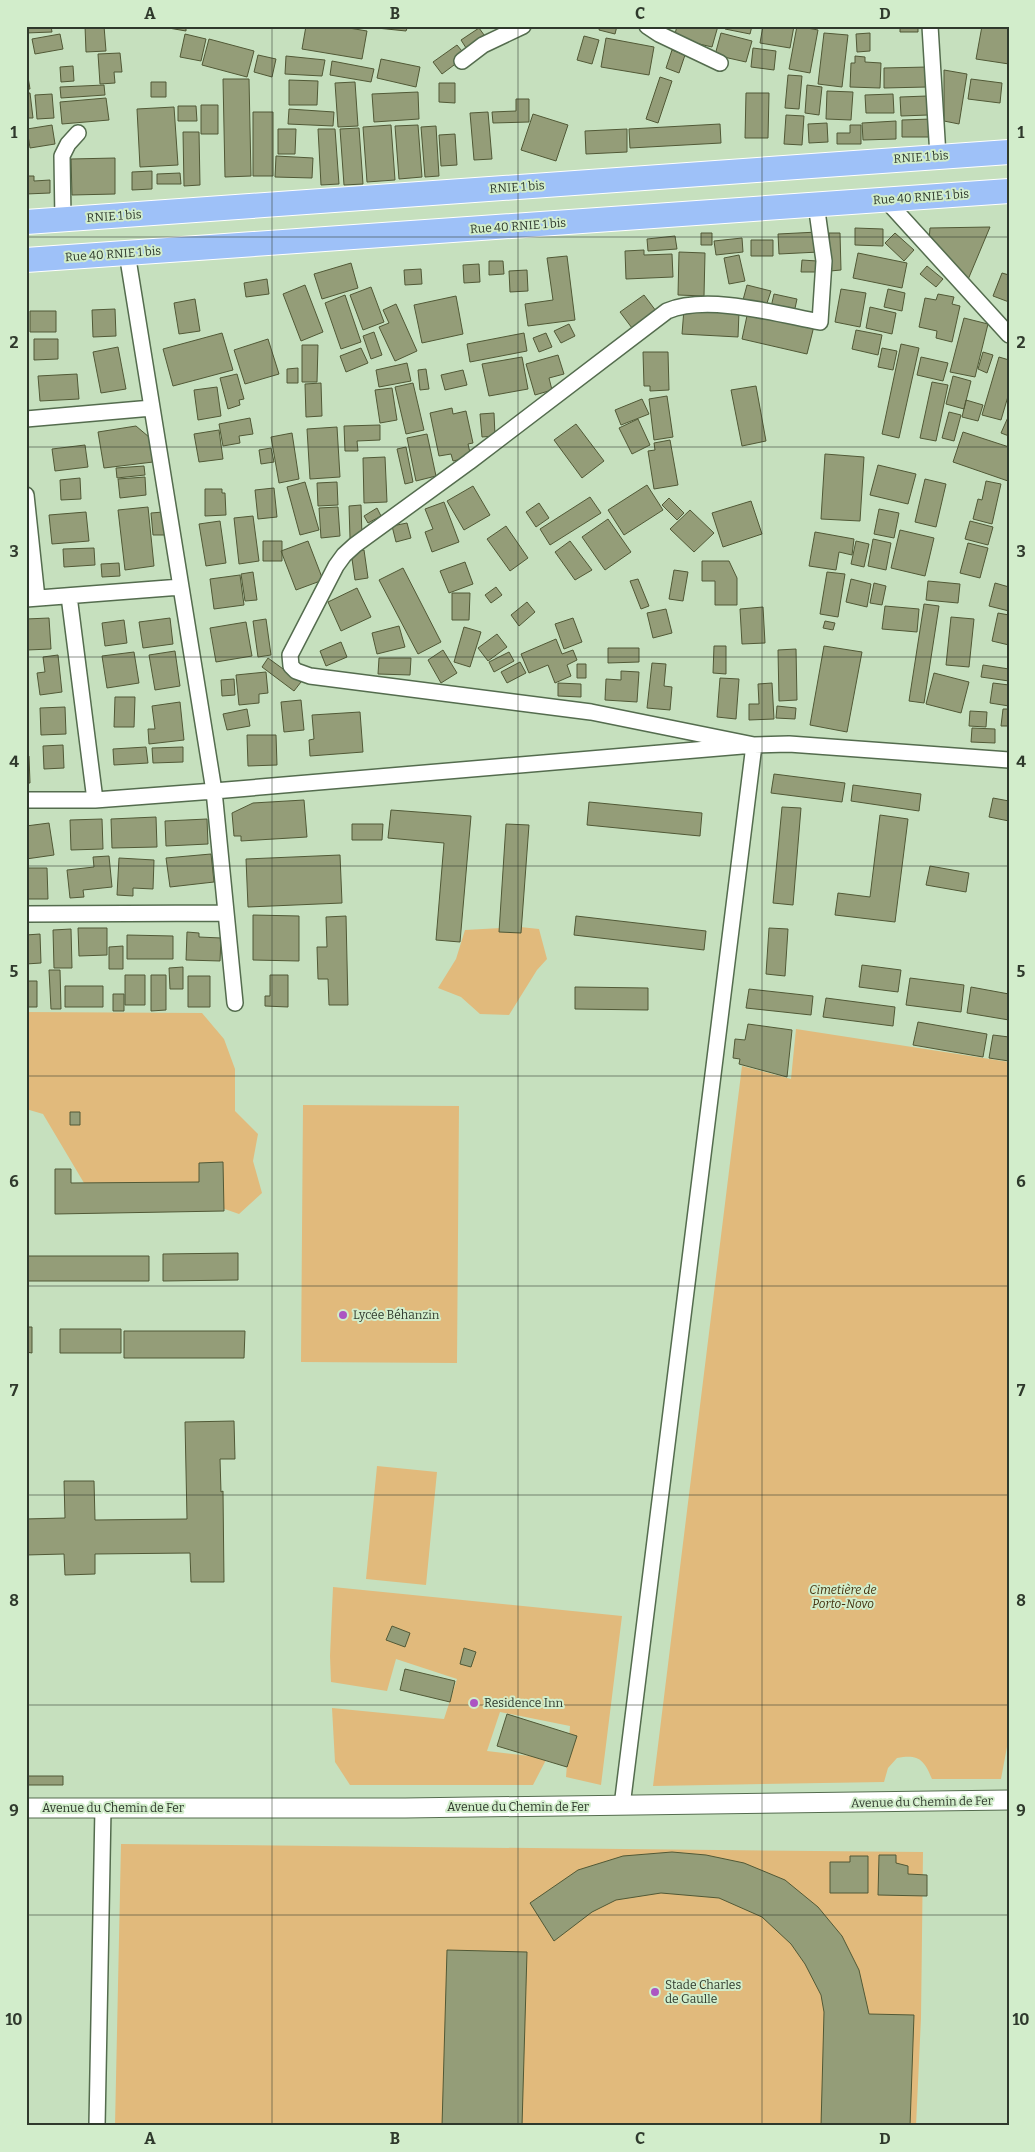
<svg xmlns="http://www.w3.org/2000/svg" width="1035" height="2152" viewBox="0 0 1035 2152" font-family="Bitter,serif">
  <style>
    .green { fill: #e1ba7c }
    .building { fill: #949d78; stroke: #515936 }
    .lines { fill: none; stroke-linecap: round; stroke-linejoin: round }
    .minor-casing { stroke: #546c4e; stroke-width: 18 }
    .tertiary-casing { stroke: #546c4e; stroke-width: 21 }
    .primary-casing { stroke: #fff; stroke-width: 26 }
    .minor { stroke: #fff; stroke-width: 15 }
    .tertiary { stroke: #fff; stroke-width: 19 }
    .primary { stroke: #9ec1f8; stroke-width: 24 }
    .grid { fill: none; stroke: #2f392c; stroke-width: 1; stroke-opacity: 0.55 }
    .poi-dot { fill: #ac55c2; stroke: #d2edcb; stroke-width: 2 }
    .labels { text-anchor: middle; stroke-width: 4; stroke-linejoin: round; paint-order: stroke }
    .street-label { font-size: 12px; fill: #2f392c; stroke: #d2edcb }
    .poi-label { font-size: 12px; fill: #2f392c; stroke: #d2edcb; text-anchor: start }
    .park-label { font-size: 12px; font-style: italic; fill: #43300e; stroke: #d2edcb }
    .neatline { fill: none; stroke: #2f392c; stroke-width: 2 }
    .grid-label { font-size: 16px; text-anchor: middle; font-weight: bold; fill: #2f392c }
  </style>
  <rect width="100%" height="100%" fill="#c6e0be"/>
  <path class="green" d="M520,927L539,929L547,959L537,970L509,1015L480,1014L461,997L438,988L456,959L465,930Z
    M26,1012L202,1013L224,1039L235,1069V1111L258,1134L253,1161L262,1193L239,1214L216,1206L84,1183L43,1114L26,1109Z
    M796,1029L1009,1062V1736L1001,1779H932C924,1759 918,1754 897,1758L888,1768L884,1782L653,1786L742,1066L791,1079Z
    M303,1105L459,1106L457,1363L301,1362Z
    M377,1466L437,1472L426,1585L366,1579Z
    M333,1587L622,1616L601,1785L566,1777L570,1726L500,1712L487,1751L547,1758L533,1785H350L335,1762L332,1708L444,1719L457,1679L396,1659L387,1691L331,1682L330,1656Z
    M121,1844L923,1852L921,2018L916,2126H115Z"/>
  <path class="building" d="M26,26H51L52,32L26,33Z
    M85,26H104L106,51L86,52Z
    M157,26H186V31Z
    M306,26H337L367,31L362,59L302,49Z
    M377,26H408L406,31L377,28Z
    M600,26H617L615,34L599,30Z
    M677,26H718L712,47L674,38Z
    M725,26H752L750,34L725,29Z
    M763,26H794L790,48L760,43Z
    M797,26L818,30L810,73L789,69Z
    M900,26H918V32H900Z
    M982,26L1009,28V64L976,59Z
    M479,28L487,39L468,51L461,40Z
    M721,33L752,41L746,62L715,55Z
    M824,33L848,35L842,87L818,84Z
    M870,33V51L857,52L856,34Z
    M60,34L63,49L35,54L32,39Z
    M185,34L206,39L201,61L180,57Z
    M584,36L599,40L592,64L577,60Z
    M606,38L654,47L649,75L601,67Z
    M209,39L254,51L247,77L202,65Z
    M457,45L466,56L442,74L433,62Z
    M753,48L776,51L774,70L751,67Z
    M672,50L685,55L679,73L666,68Z
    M120,53L122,72H114L115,83L100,84L98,54Z
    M258,55L276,59L272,77L254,72Z
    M286,56L325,60L322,76L285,74Z
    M855,56L865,57V62L881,63L880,88L850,87L851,63H855Z
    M381,59L420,67L416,87L377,78Z
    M332,61L374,69L371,82L330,75Z
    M26,65L30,89H26Z
    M73,66L74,81L61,82L60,67Z
    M927,67V87L884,88V68Z
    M944,70L967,74L959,124L944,121Z
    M788,75L802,76L799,109L785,108Z
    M660,77L672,81L658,123L646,119Z
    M223,79H249L251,176L225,177Z
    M971,79L1002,83L1000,103L968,99Z
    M289,80L318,81L317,105H289Z
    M151,82H166V97H151Z
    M355,82L358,126L338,127L335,83Z
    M439,83H455V103L439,102Z
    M104,85L105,95L61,98L60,87Z
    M807,85L822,87L819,115L805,113Z
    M827,91L853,92L851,120L826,119Z
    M418,92L419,119L374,122L372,94Z
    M26,93H30L33,118H26Z
    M746,93H769L768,138H745Z
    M52,94L54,118L37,119L35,95Z
    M893,94L894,113H866L865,95Z
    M927,96L928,115L901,116L900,97Z
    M106,98L109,120L62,124L60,102Z
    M516,99H529V122L493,123L492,112L516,111Z
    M201,105H218V134H201Z
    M178,106H196L197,121H178Z
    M174,107L178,165L140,167L137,109Z
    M289,109L334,112L333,126L288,124Z
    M253,112H273V176H253Z
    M488,112L492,159L474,160L470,113Z
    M533,114L568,125L556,161L521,150Z
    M786,115L804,116L802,145L784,144Z
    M931,119V137H902V120Z
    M896,121V139L863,140L862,123Z
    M827,123L828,142L809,143L808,124Z
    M720,124L721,143L630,148L629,129Z
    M52,125L55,144L30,148L27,129Z
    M391,125L395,180L367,182L363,127Z
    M418,125L422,177L399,179L395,126Z
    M850,125H861V144H837V133H850Z
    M436,126L439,176L425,177L421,127Z
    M359,128L363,184L344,185L340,129Z
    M278,129H296L295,154H278Z
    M318,129H335L339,184L321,185Z
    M627,129V152L586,154L585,131Z
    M183,132H199L200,185L184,186Z
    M455,134L457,165L441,166L439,135Z
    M276,156L313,158L312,178L275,177Z
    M115,158V194L72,195L71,159Z
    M152,171V189L132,190V172Z
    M180,173L181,184H157V174Z
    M26,176H34V181L50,180V193L26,194Z
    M990,227L967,282L929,241L930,228Z
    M855,228L883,229V246L855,245Z
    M818,232L819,252L779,254L778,234Z
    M701,233H712V245H701Z
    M829,233H840L841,270L830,271Z
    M895,233L914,250L904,261L885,243Z
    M675,236L677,249L648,251L647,239Z
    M742,238L743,252L716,255L714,241Z
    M751,240H773V256H751Z
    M644,250V255L672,254L673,277L626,279L625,251Z
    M679,252L705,253L704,296L678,295Z
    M858,253L907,263L902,288L853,278Z
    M739,255L745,281L729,284L724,258Z
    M567,256L575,320L528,326L525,304L553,300L547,258Z
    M802,260L817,261L816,272H801Z
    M489,261H503L504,274L489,275Z
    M351,263L358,288L322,299L314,274Z
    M479,264L480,282L464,283L463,265Z
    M927,266L943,279L936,287L920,274Z
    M421,269L422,284L405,285L404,270Z
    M527,270L528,291L510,292L509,271Z
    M1002,273L1009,275V302L993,296Z
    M267,279L269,294L246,297L244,283Z
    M305,285L323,332L301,341L283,294Z
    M747,285L771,291L766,306L743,300Z
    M371,287L384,322L363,330L350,295Z
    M841,289L866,293L860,327L835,322Z
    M888,289L905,293L902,311L884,307Z
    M774,294L797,299L794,313L771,307Z
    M938,294L954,297L952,304L960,306L952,342L936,338L937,331L919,327L925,298L936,300Z
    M345,295L361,342L341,349L325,303Z
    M644,295L656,311L632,328L620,312Z
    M456,296L463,334L422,343L414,305Z
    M195,299L200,331L179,334L174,303Z
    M396,304L417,351L395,361L379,327L389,323L383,310Z
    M870,307L896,313L892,334L866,328Z
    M115,309L116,336L93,337L92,310Z
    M684,309L739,312L738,337L682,334Z
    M30,311H56V332H30Z
    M748,311L814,326L807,354L742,339Z
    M964,318L988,324L975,377L950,372Z
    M569,324L575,336L561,343L554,331Z
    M856,330L882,335L878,355L852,349Z
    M374,332L382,355L371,359L363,336Z
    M222,333L233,370L173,386L163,349Z
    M524,333L527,351L470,362L467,344Z
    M546,333L552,347L539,352L533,338Z
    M34,339H58V359L34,360Z
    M268,339L279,374L245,384L234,350Z
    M901,344L919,348L899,438L882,434Z
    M302,345H318L317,382H302Z
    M118,347L126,389L101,393L93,352Z
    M361,348L368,363L346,372L340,356Z
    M882,348L897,351L893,370L878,367Z
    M643,352H668L669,390L650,391V386H644Z
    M983,352L993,355L987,373L978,369Z
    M558,355L564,374L549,378L552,390L535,395L526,364Z
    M522,357L528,389L489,396L482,364Z
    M921,357L948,363L943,381L917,375Z
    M999,357L1009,360V393L1001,420L982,415Z
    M407,363L411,381L379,387L376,370Z
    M298,368V383H287V369Z
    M426,369L429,389L420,390L418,370Z
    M463,370L467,385L445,390L441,375Z
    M77,374L79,399L40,401L38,376Z
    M237,374L244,399L239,400L240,405L228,409L220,378Z
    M953,376L971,381L964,409L946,404Z
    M932,382L948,385L936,441L920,438Z
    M321,383L322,416L306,417L305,384Z
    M413,383L424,430L406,434L395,387Z
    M756,386L766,441L742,446L731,390Z
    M217,387L221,416L198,420L194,390Z
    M392,388L397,420L380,423L375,390Z
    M667,396L673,437L654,440L649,399Z
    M642,399L649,414L621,425L615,410Z
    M966,400L983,405L978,421L962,417Z
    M452,408L453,414L466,411L473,443L468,444L471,457L453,461L451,454L439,456L430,413Z
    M949,412L961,415L954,441L942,438Z
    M494,413L495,436L482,437L480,414Z
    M1009,415V436L1001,433Z
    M250,418L253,434L239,436L240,443L223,446L219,424Z
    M638,419L650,445L632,454L619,428Z
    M576,424L604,461L582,478L554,440Z
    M380,425V440L357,441L358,451H345L344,426Z
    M136,426L149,437L153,462L104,468L98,432Z
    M337,427L340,477L310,479L307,429Z
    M219,430L223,459L199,462L194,434Z
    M963,432L1009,447L1008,481L953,462Z
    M292,433L299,479L279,483L271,437Z
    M427,434L436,476L416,481L407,438Z
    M670,440L678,485L654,489L648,451L655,450L654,443Z
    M85,445L88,467L55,471L52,449Z
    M406,447L413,482L405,484L397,449Z
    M271,448L274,462L261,464L259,450Z
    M825,454L864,457L860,521L821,519Z
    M385,457L387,502L364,503L363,458Z
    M878,465L916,474L908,504L870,495Z
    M144,466L145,475L117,478L116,468Z
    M145,477L146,495L120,498L118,479Z
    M80,478L81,499L61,500L60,480Z
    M925,479L946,484L936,527L915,522Z
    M986,481L1001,484L992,524L973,519L978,499L982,500Z
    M305,482L319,530L300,535L287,487Z
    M337,482L338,505L318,506L317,483Z
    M647,485L663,510L624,535L608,510Z
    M473,486L490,515L464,530L447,501Z
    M274,488L277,517L258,519L255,490Z
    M205,489H222V493H225L226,515L205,516Z
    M590,497L601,513L550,545L540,529Z
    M669,498L684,513L677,520L662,505Z
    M751,501L762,534L723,547L712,513Z
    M444,502L459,542L432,552L425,532L433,529L425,509Z
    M539,503L549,518L536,527L526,512Z
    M361,505L362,537L350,538L349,506Z
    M148,507L154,566L125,570L118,510Z
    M338,507L340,536L321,538L319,508Z
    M377,508L381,516L368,523L364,516Z
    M879,509L899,513L894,538L874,534Z
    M690,510L714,533L694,552L670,529Z
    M86,512L89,541L52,544L49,515Z
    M163,512L165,535H153L151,513Z
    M253,516L259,561L239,564L234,518Z
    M608,519L631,552L605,570L582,537Z
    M220,521L226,563L206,566L199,524Z
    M970,521L993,527L988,545L965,539Z
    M407,523L411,538L396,542L392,526Z
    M506,526L528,558L510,571L487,539Z
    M900,530L934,538L925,576L891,568Z
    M815,532L854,539L852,555L839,552L836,570L809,566Z
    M873,539L891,543L886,570L868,566Z
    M263,541H282V561H263Z
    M308,541L323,580L296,590L281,551Z
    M570,541L592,570L575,580L555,552Z
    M856,541L869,544L864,567L851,564Z
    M968,543L988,548L980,578L960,573Z
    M94,548L95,565L64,567L63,549Z
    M364,550L368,578L355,580L351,552Z
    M702,561H729L737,578V605H715V581H702Z
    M465,562L473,584L449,593L440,571Z
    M119,563L120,576L102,577L101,564Z
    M403,568L441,642L418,654L379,580Z
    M674,570L688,572L683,601L669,599Z
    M253,572L257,600L245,601L241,574Z
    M827,572L845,574L838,617L820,614Z
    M240,575L244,605L214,609L210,579Z
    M638,579L649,606L641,609L630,581Z
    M851,579L871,584L867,607L846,602Z
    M928,581L960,584L958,603L926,600Z
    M874,583L886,586L882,605L870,603Z
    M995,583L1009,587V611L989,606Z
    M496,587L502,595L491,603L485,595Z
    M357,588L371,617L341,631L328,602Z
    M452,593H470L469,620H452Z
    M527,602L535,612L519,626L511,615Z
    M924,604L939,606L924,703L909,701Z
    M885,606L919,609L917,632L882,629Z
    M763,607L765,643L742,644L740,609Z
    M666,609L672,633L653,638L647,613Z
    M998,613L1009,615V645L992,641Z
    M951,617L974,619L969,667L946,665Z
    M49,618L51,649L27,650L26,619Z
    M170,618L173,644L143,648L139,622Z
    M573,618L582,642L564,649L555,624Z
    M266,619L271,655L258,657L253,621Z
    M124,620L127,643L105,646L102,623Z
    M825,621L835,623L833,630L823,628Z
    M246,622L252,656L216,662L210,628Z
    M399,626L405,647L377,654L372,633Z
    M464,627L481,632L470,667L454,662Z
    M497,634L507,647L488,661L478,648Z
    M556,639L562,654L573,650L577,660L567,665L571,676L555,683L548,665L529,673L521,654Z
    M341,642L347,657L326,666L320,651Z
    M714,646H726V674L713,673Z
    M824,646L862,652L847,732L810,725Z
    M608,648H639V662L608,663Z
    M796,649L797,700L779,701L778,650Z
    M443,650L457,673L441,683L428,660Z
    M175,651L180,686L155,690L149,655Z
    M134,652L139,683L107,688L102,656Z
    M509,652L514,661L494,672L489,662Z
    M58,655L62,692L40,695L37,673L45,672L43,657Z
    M268,658L301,682L294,691L262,667Z
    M379,658H411L410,675L378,674Z
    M520,662L526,673L507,683L501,672Z
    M652,663L666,664L664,686L672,687L670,710L647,708Z
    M577,664H586V678H577Z
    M983,665L1009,669V681L981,677Z
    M621,671L639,672L637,702L605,700L606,679L621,680Z
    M266,672L268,693L259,694V703L239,705L236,675Z
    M934,673L969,682L961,713L926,704Z
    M720,678L739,679L736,719L717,717Z
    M234,679L235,695L222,696L221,680Z
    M558,683L581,684V697L558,696Z
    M772,683L774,719L749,720V704H759L758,684Z
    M993,683L1009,685V706L990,703Z
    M115,697H135L134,727H114Z
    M301,700L304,730L284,732L281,702Z
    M180,702L184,740L149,744L148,729H155L152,706Z
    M777,706L796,708L795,719L776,718Z
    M65,707L66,734L41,735L40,708Z
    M247,709L250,726L227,730L223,714Z
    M1003,709H1009V726H1001Z
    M970,711L987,712L986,727L969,726Z
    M360,712L363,752L310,756L309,740L314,739L312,715Z
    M972,728L995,729V743L971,742Z
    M247,735H276L277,765L248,766Z
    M63,745L64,768L44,769L43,746Z
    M146,747L148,763L114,765L113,749Z
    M183,747V762L153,763L152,748Z
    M26,756H29L30,783H26Z
    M774,774L845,783L842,802L771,793Z
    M853,785L921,794L919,811L851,801Z
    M993,798L1009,801V821L989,817Z
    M304,800L307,837L241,841V836H234L232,813L253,803Z
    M589,802L702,813L700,836L587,825Z
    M782,807L801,808L793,905L773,903Z
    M391,810L471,816L460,942L436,940L444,843L388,838Z
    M880,815L908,819L895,922L835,915L838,893L870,897Z
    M156,817L157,847L112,848L111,819Z
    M102,819L103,849L71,850L70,820Z
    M207,819L208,844L166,846L165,821Z
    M49,823L54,855L26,859V826Z
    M352,824H383L382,840H352Z
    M506,824L529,825L521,933L499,932Z
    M211,854L214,882L170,887L166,858Z
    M340,855L342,903L248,907L246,859Z
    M109,856L112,887L83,890L84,897L70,898L67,870L94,867L93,857Z
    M119,858L154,860L153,889L133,888V896L117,895Z
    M930,866L969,873L966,892L926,885Z
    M26,868H47L48,899H26Z
    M253,915L299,916V961L253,960Z
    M346,916L348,1005H329L328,979H318L317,947H327L326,917Z
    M576,916L706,931L704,950L574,935Z
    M78,928H107V955L79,956Z
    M769,928L788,929L785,976L766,974Z
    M71,929L72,968H54L53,930Z
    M187,932L199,933V937L221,938L220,961L186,960Z
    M40,934L41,963L26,964V935Z
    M127,935L173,936V959H127Z
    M123,946V969H109V947Z
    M862,965L901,970L898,992L859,987Z
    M183,967V989H170L169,968Z
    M49,970H60L61,1009H51Z
    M125,975H145V1005H125Z
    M151,975H166V1010L151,1011Z
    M270,975H288V1007L265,1006V996H270Z
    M188,976H210V1007H188Z
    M910,978L964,985L961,1012L906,1005Z
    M26,981H37V1007H26Z
    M65,986H103V1007H65Z
    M575,987L648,988V1010L575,1009Z
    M971,987L1009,994V1020L967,1013Z
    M749,989L813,996L811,1015L746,1008Z
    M113,994H124V1011H113Z
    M826,998L895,1007L893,1026L823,1017Z
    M918,1022L987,1034L983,1057L913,1045Z
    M748,1024L792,1030L787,1077L739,1064L740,1059L733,1058L735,1039L745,1040Z
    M993,1035L1009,1037V1061L989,1058Z
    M70,1112H80V1125H70Z
    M223,1162L224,1211L55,1214V1169H71V1183L199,1182V1163Z
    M238,1253V1280L163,1281V1254Z
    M26,1256H149V1281H26Z
    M26,1327H32V1353L26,1352Z
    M60,1329H121V1353H60Z
    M124,1331H245L244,1358H124Z
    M234,1421L235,1459H220L221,1492L223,1491L224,1582H191L190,1553L95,1554V1574L65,1575L64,1554L26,1555V1519L65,1518L64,1481H94L95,1520L187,1519L185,1422Z
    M392,1626L410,1633L405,1647L386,1640Z
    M464,1648L476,1652L471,1667L460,1664Z
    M405,1669L455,1681L450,1702L400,1690Z
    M507,1714L577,1736L567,1767L497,1746Z
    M26,1776H63V1785H26Z
    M672,1852L706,1855L744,1863L785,1880L818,1907L842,1936L859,1970L869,2014L914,2015L910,2126H821L824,2012L821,1995L805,1964L791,1944L762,1917L719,1898L661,1893L616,1900L592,1912L554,1941L530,1903L578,1870L623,1856Z
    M879,1855H896V1863L908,1866V1874L927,1875V1896L878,1895Z
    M850,1856H868V1893H830V1862H850Z
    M447,1950L527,1952L522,2126H442Z"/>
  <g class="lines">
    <defs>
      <path id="minor" d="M647,26L659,34L720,63
        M930,26L938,156
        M462,61L483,45L523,26
        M885,199L1009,335
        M63,220L62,156L68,144L78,133
        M127,253L214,791L235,1003
        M26,419L152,408
        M26,495L37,598
        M69,596L95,800
        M26,599L181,587
        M754,745L591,712L310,676L296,671L291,666L290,655L336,566L344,555L355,545L469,462L667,311C708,294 777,314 820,322L824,261L816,204
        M26,800H95L214,791L754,745L789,744L1009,760
        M26,914L226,913
        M622,1806L754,745
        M97,2126L103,1808"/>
      <path id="tertiary" d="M26,1808H405L1009,1800"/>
      <path id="primary" d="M26,222L1009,152
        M26,260L1009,191"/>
    </defs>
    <use href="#minor" class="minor-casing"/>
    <use href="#tertiary" class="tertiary-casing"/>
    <use href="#primary" class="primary-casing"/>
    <use href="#minor" class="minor"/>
    <use href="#tertiary" class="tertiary"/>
    <use href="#primary" class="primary"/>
  </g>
  <path class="grid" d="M272,26V2126M518,26V2126M762,26V2126M26,237H1009M26,447H1009M26,657H1009M26,866H1009M26,1076H1009M26,1286H1009M26,1495H1009M26,1705H1009M26,1915H1009"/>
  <g class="poi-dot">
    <circle cx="343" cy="1315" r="5"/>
    <circle cx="474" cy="1703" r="5"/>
    <circle cx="655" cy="1992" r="5"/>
  </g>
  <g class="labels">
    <g class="street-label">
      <text transform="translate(921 157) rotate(-4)" y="4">RNIE 1 bis</text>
      <text transform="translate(517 187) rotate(-4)" y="4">RNIE 1 bis</text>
      <text transform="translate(921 197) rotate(-4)" y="4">Rue 40 RNIE 1 bis</text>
      <text transform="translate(114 216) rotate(-4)" y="4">RNIE 1 bis</text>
      <text transform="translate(518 226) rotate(-4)" y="4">Rue 40 RNIE 1 bis</text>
      <text transform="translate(113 254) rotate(-4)" y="4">Rue 40 RNIE 1 bis</text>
      <text transform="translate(922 1802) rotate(-1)" y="4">Avenue du Chemin de Fer</text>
      <text x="518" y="1811">Avenue du Chemin de Fer</text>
      <text x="113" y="1812">Avenue du Chemin de Fer</text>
    </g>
    <g class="poi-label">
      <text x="353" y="1319">Lycée Béhanzin</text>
      <text x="484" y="1707">Residence Inn</text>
      <text x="665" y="1989">Stade Charles<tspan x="665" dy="14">de Gaulle</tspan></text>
    </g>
    <g class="park-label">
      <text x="843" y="1594">Cimetière de<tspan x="843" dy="14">Porto-Novo</tspan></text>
    </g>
  </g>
  <rect width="1035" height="2152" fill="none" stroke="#d2edcb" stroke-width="55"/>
  <rect x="28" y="28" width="980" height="2096" class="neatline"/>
  <g class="grid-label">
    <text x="150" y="19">A</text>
    <text x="395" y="19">B</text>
    <text x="640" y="19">C</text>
    <text x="885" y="19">D</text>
    <text x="14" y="138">1</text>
    <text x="1021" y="138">1</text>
    <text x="14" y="348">2</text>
    <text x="1021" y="348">2</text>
    <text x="14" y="557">3</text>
    <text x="1021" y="557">3</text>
    <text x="14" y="767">4</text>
    <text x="1021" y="767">4</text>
    <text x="14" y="977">5</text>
    <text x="1021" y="977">5</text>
    <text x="14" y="1187">6</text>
    <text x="1021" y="1187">6</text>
    <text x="14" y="1396">7</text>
    <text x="1021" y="1396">7</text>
    <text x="14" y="1606">8</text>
    <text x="1021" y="1606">8</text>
    <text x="14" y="1816">9</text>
    <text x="1021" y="1816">9</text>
    <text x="14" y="2025">10</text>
    <text x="1021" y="2025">10</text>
    <text x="150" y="2144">A</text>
    <text x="395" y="2144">B</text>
    <text x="640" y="2144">C</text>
    <text x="885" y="2144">D</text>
  </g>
</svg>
